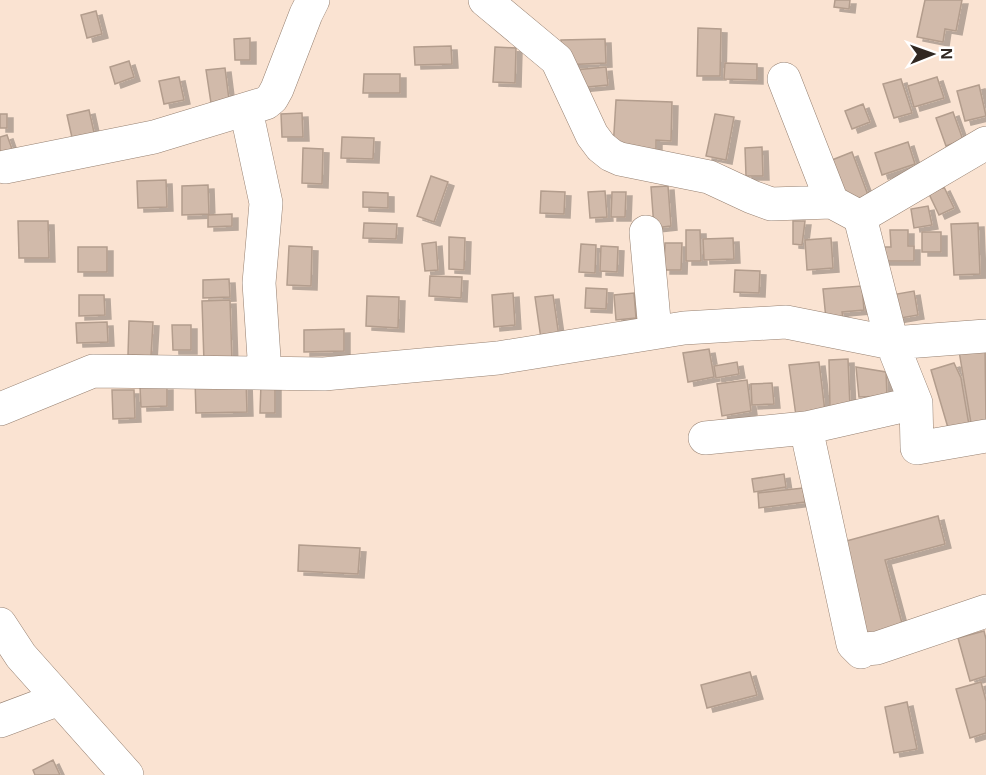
<svg xmlns="http://www.w3.org/2000/svg" width="986" height="775" viewBox="0 0 986 775" font-family="Helvetica,sans-serif">
  <style>
    .building { fill: #d1baaa; stroke: #b39d8d; stroke-width: 1.5; filter: url(#shadow) }
    .lines { fill: none; stroke-linecap: round; stroke-linejoin: round }
    .minor-casing { stroke: #968071; stroke-width: 34 }
    .minor { stroke: #fff; stroke-width: 33 }
  </style>
  <defs>
    <filter id="shadow"><feDropShadow dx="6" dy="4" stdDeviation="0" flood-color="#0004"/></filter>
  </defs>
  <rect width="100%" height="100%" fill="#fae3d2"/>
  <path class="building" d="M835,0H850L849,9L834,7Z
    M925,0H962L956,31L945,29L943,42L917,37Z
    M96,11L102,34L87,38L81,15Z
    M698,28L721,29L720,76H697Z
    M250,38V60H235L234,39Z
    M605,39L606,63L562,65L561,40Z
    M451,46L452,64L415,65L414,47Z
    M495,47L516,48L515,83L493,82Z
    M129,61L134,77L115,84L110,67Z
    M725,63L757,64V80L724,79Z
    M606,67L608,85L577,88L575,70Z
    M225,68L229,100L211,103L206,70Z
    M364,74H400V93H363Z
    M179,77L184,100L164,104L159,81Z
    M937,77L944,98L914,107L908,86Z
    M901,79L912,113L894,118L883,84Z
    M979,85L986,116L965,121L957,91Z
    M616,100L672,102L671,141L656,140V151L613,149Z
    M863,104L870,122L852,129L845,111Z
    M89,110L95,137L73,142L67,115Z
    M953,112L963,140L946,146L936,118Z
    M302,113L303,137H282L281,114Z
    M0,114H7V128H0Z
    M715,114L734,117L726,160L706,156Z
    M7,135L13,152L0,157V137Z
    M342,137L374,138L373,159L341,158Z
    M908,142L915,164L882,175L875,153Z
    M762,147L763,176H746L745,148Z
    M303,148L323,149L322,184L302,183Z
    M852,152L868,195L848,203L832,160Z
    M431,176L448,182L434,222L417,216Z
    M166,180L167,207L138,208L137,181Z
    M208,185L209,214L182,215V186Z
    M668,186L671,226L654,228L651,187Z
    M944,187L954,208L939,215L929,194Z
    M541,191L565,192L564,214L540,213Z
    M605,191L607,217L590,218L588,192Z
    M363,192L388,193V208L363,207Z
    M612,192H626L625,217H611Z
    M928,206L932,225L914,228L911,209Z
    M232,214V226L208,227V215Z
    M18,221H48L49,258H19Z
    M793,221H805L802,245L793,244Z
    M364,223L397,224L396,239L363,238Z
    M978,223L980,274L954,275L951,224Z
    M686,230H700L701,261H686Z
    M890,230H908V246H914V261H882V247H891Z
    M922,232H941V252H922Z
    M449,237L465,238L464,270L449,269Z
    M733,238L734,259L704,260L703,239Z
    M831,238L833,268L807,270L805,240Z
    M436,242L438,270L425,271L422,244Z
    M665,243H682L681,270H664Z
    M581,244L596,245L595,273L579,272Z
    M289,246L312,247L311,286L287,285Z
    M601,246L618,247L617,272L600,271Z
    M78,247H107V272H78Z
    M735,270L760,271L759,293L734,292Z
    M430,276L462,277L461,298L429,296Z
    M229,279L230,297L203,298V280Z
    M862,286L864,310L842,312L843,318L826,319L823,289Z
    M586,288L607,289L606,309L585,308Z
    M914,291L918,315L895,319L891,295Z
    M513,293L515,325L494,327L492,295Z
    M634,293L636,318L616,320L614,295Z
    M79,295H104L105,315L79,316Z
    M553,295L559,337L541,339L535,297Z
    M367,296L399,297L398,328L366,326Z
    M230,300L232,362L204,363L202,301Z
    M129,321L153,322L151,356L128,355Z
    M107,322L108,342L77,343L76,323Z
    M172,325H191V350H173Z
    M344,329V351L304,352V330Z
    M985,347L986,421L971,423L959,351Z
    M709,349L714,377L688,382L683,353Z
    M848,359L850,408L830,409L829,360Z
    M737,362L739,374L716,378L714,366Z
    M819,362L825,412L796,416L789,365Z
    M954,363L961,378L970,431L951,438L931,370Z
    M856,367L886,372L887,396L859,397Z
    M246,379L247,412L196,413L195,380Z
    M747,380L751,411L722,416L717,384Z
    M261,383L275,384V413H260Z
    M772,383L774,404L752,405L751,384Z
    M167,386V406L141,407L140,387Z
    M112,390H134L135,418L113,419Z
    M784,474L786,487L754,492L752,479Z
    M803,488L805,502L759,508L758,493Z
    M938,516L945,544L885,560L903,627L864,637L839,543Z
    M299,545L360,548L358,574L298,571Z
    M984,631L986,639V676L970,681L958,638Z
    M750,672L757,695L707,708L701,685Z
    M981,682L986,701V733L970,738L956,689Z
    M907,702L917,749L894,753L885,707Z
    M53,760L60,775H35L33,770Z"/>
  <g class="lines">
    <defs>
      <path id="minor" d="M485,0L557,60L592,135L601,147L611,155L620,159L709,177L752,197L771,204L832,202L860,217
        M784,79L832,202
        M246,110L266,203L259,283L265,373
        M986,143L860,217L892,343L916,403L917,448L986,436
        M5,167L154,137L266,103L272,98L277,89L306,14L313,0
        M646,232L655,331
        M0,409L93,371L324,374L498,358L684,328L786,322L892,343L986,336
        M806,428L853,644L861,652L865,649L877,648L986,611
        M705,438L806,428L916,403
        M0,624L21,656L127,775
        M0,721L59,699"/>
    </defs>
    <use href="#minor" class="minor-casing"/>
    <use href="#minor" class="minor"/>
  </g>
  <g transform="translate(932 54) rotate(89)" stroke="#ffffff" stroke-width="4.5" paint-order="stroke">
  <path d="M0-4.5L10 22L0 15L-10 22Z" fill="#312822"/>
  <text y="-9" font-size="16" font-weight="bold" text-anchor="middle" fill="#312822">N</text>
  </g>
</svg>
